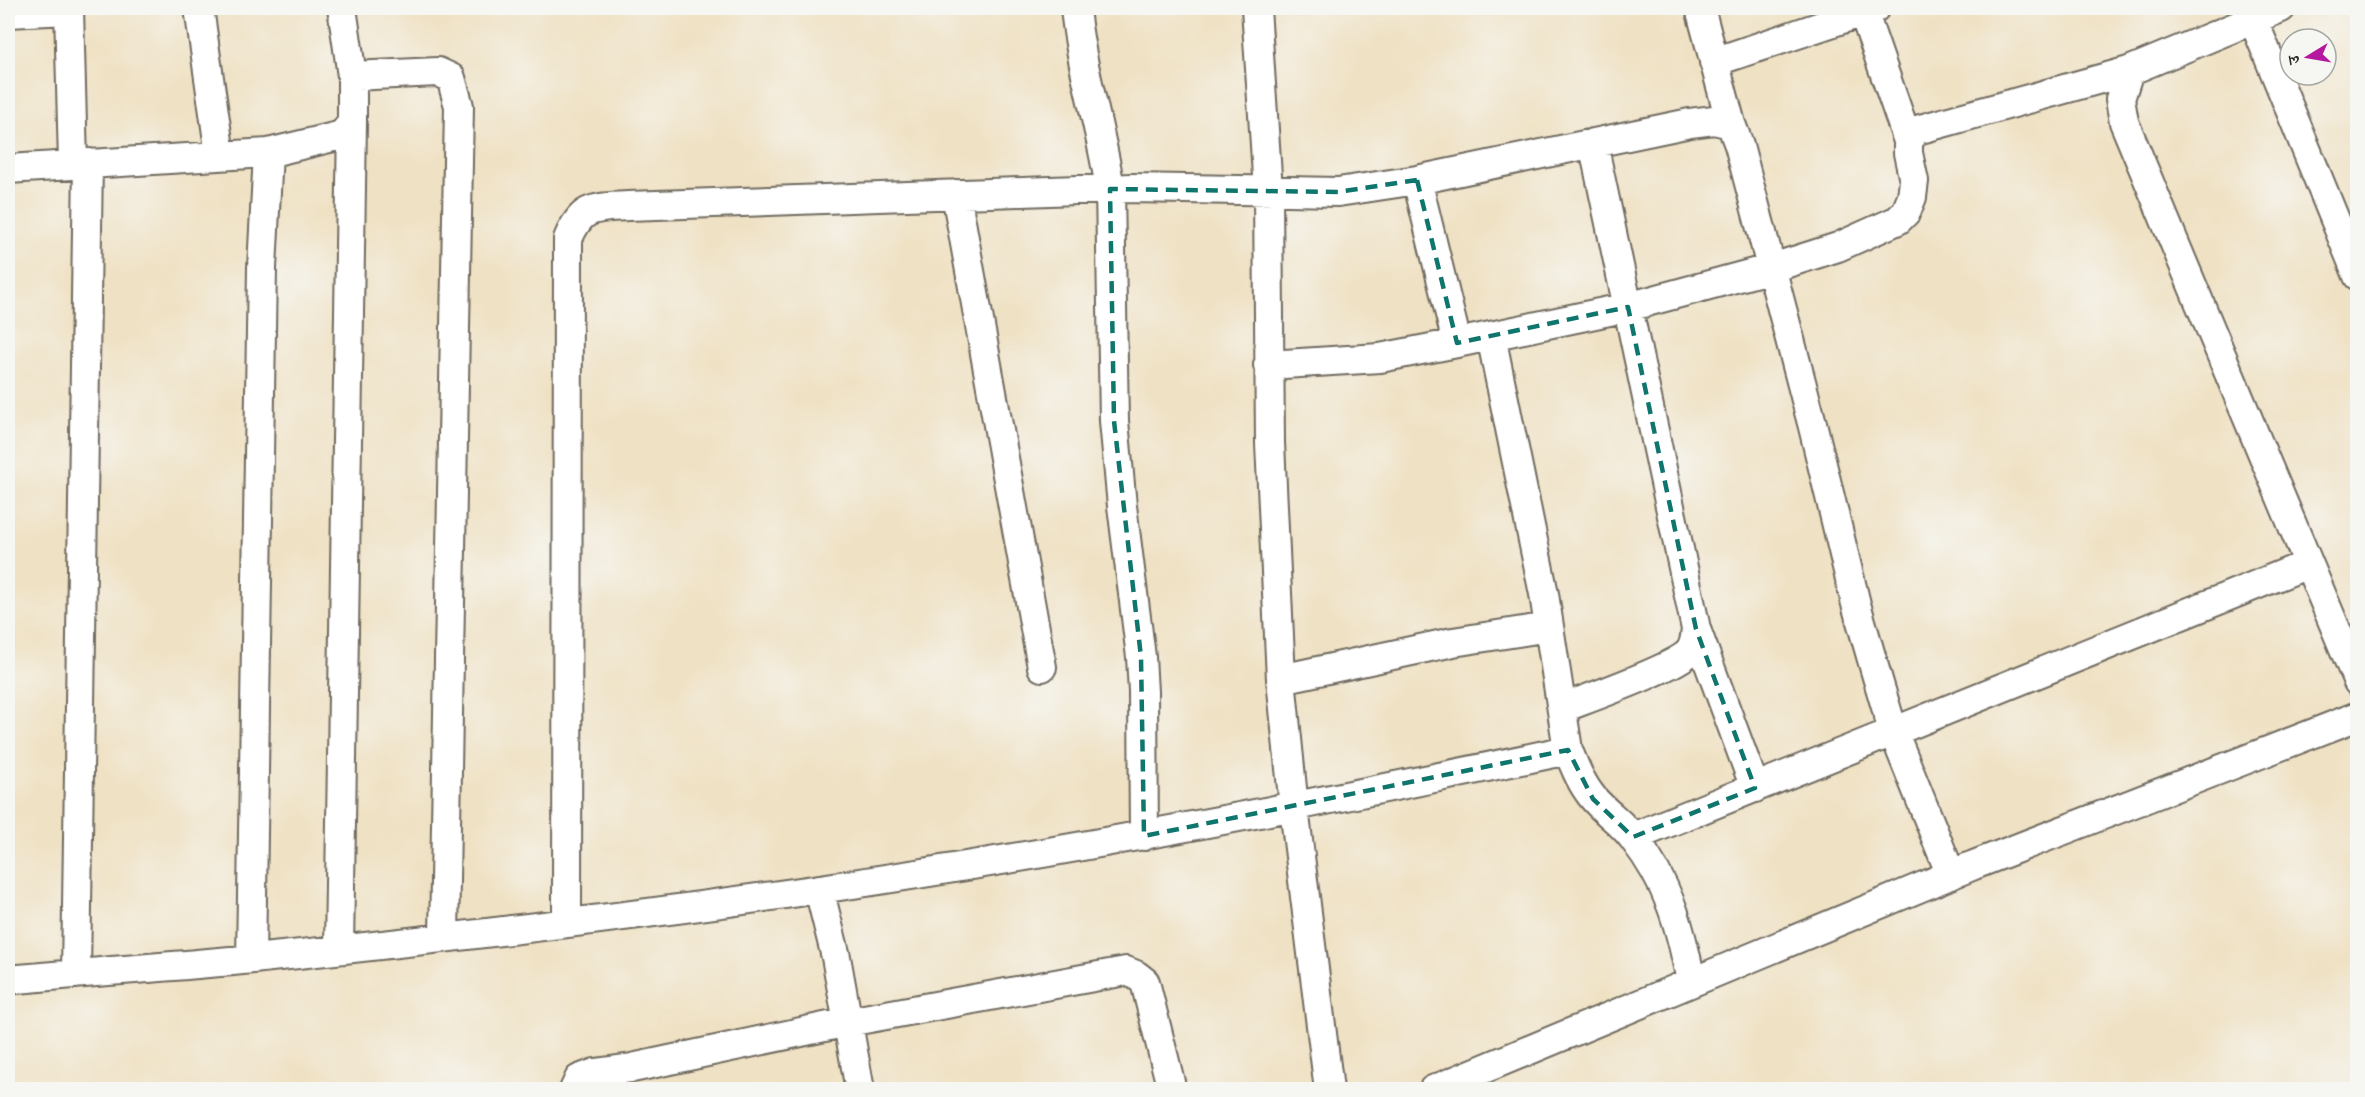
<svg xmlns="http://www.w3.org/2000/svg" width="2365" height="1097" viewBox="0 0 2365 1097" font-family="'IM FELL English','Noto Serif Devanagari',serif">
  <style>
    .lines { fill: none; stroke-linecap: round; stroke-linejoin: round }
    .minor-casing { stroke: #706b60; stroke-width: 32 }
    .minor { stroke: #fff; stroke-width: 28 }
    .marked { fill: none; stroke: #0f766e; stroke-width: 4.5; stroke-dasharray: 12 8; stroke-linejoin: round }
  </style>
  <rect width="100%" height="100%" fill="#f6f6f2"/>
  <filter id="ink" filterUnits="userSpaceOnUse"><feTurbulence type="fractalNoise" baseFrequency=".0167" numOctaves="2"/><feDisplacementMap in="SourceGraphic" scale="12" xChannelSelector="R" yChannelSelector="G"/><feConvolveMatrix kernelMatrix="1 2 1 2 8 2 1 2 1" color-interpolation-filters="sRGB"/></filter>
  <filter id="wash" filterUnits="userSpaceOnUse"><feTurbulence type="fractalNoise" baseFrequency=".008" numOctaves="4" result="noise"/><feDisplacementMap in="SourceGraphic" scale="24" xChannelSelector="R" yChannelSelector="G"/><feGaussianBlur stdDeviation="1.35" result="paint"/><feColorMatrix in="noise" values="0 0 0 0 0 0 0 0 0 0 0 0 0 0 0 0 0 1.4 0 .05"/><feComposite in="paint" operator="in"/></filter>
  <g filter="url(#wash)">
    <rect width="100%" height="100%" fill="#efe1c3"/>
  </g>
  <g filter="url(#ink)">
    <g class="lines">
      <defs>
        <path id="minor" d="M69,8L73,164
          M199,8L220,155
          M1075,8C1081,69 1101,128 1110,189L1114,421L1122,506L1141,657L1143,692L1144,836
          M1256,8L1268,191L1270,443L1281,679L1294,808L1329,1090
          M1700,8L1731,124
          M1862,8L1908,141
          M2281,8L2129,71L2120,99L2124,122L2358,682
          M8,13L69,10
          M2253,19L2358,276
          M1714,62L1875,8
          M352,76L438,72L451,78L459,106L444,936
          M8,169L268,153
          M1417,180L1457,343
          M956,194L1042,667
          M1491,336L1544,594L1568,750C1575,768 1582,785 1594,799C1606,813 1622,823 1633,838C1669,884 1680,925 1691,981
          M1268,365L1380,358L1457,343L1628,307L1772,268L1838,247L1898,220L1906,212L1912,197L1914,181L1908,153V141L1917,130L2129,71
          M1696,629L1755,788
          M1281,679L1453,642L1549,627
          M1563,708C1586,699 1677,667 1690,651C1695,644 1695,637 1696,629L1593,143
          M1633,837L2308,564
          M819,889L836,957L860,1090
          M567,922L568,239C582,205 595,208 628,206L1132,188L1338,192L1417,180L1690,123L1714,120L1731,124L1739,145L1813,427L1856,604L1875,670L1893,731L1951,875
          M339,949L352,123
          M251,959L262,268L268,153L342,135L352,123V76L342,8
          M76,974L88,163
          M8,980C89,972 171,967 253,959C442,939 631,917 820,889C1071,852 1320,803 1568,750
          M574,1090L579,1079L595,1073L632,1068L848,1022L1126,971L1136,975L1145,982L1172,1090
          M1433,1090L1974,865L2358,716"/>
      </defs>
      <use href="#minor" class="minor-casing"/>
      <use href="#minor" class="minor"/>
    </g>
  </g>
  <path class="marked" d="M1417,180L1457,343L1628,307L1696,629L1755,788L1633,837L1593,799L1568,750L1144,836L1141,657L1114,421L1110,189L1338,192Z"/>
  <rect width="2365" height="1097" fill="none" stroke="#f6f6f2" stroke-width="30"/>
  <g transform="translate(2308 57) rotate(259)"><circle r="28" fill="#f6f6f2" stroke="#a5a5a2" stroke-width="1.5"/>
  <path d="M0-4.5L10 22L0 15L-10 22Z" fill="#b5179e"/>
  <text y="-9" font-size="16" font-weight="bold" text-anchor="middle" fill="#2b2b2b">उ</text>
  </g>
</svg>
